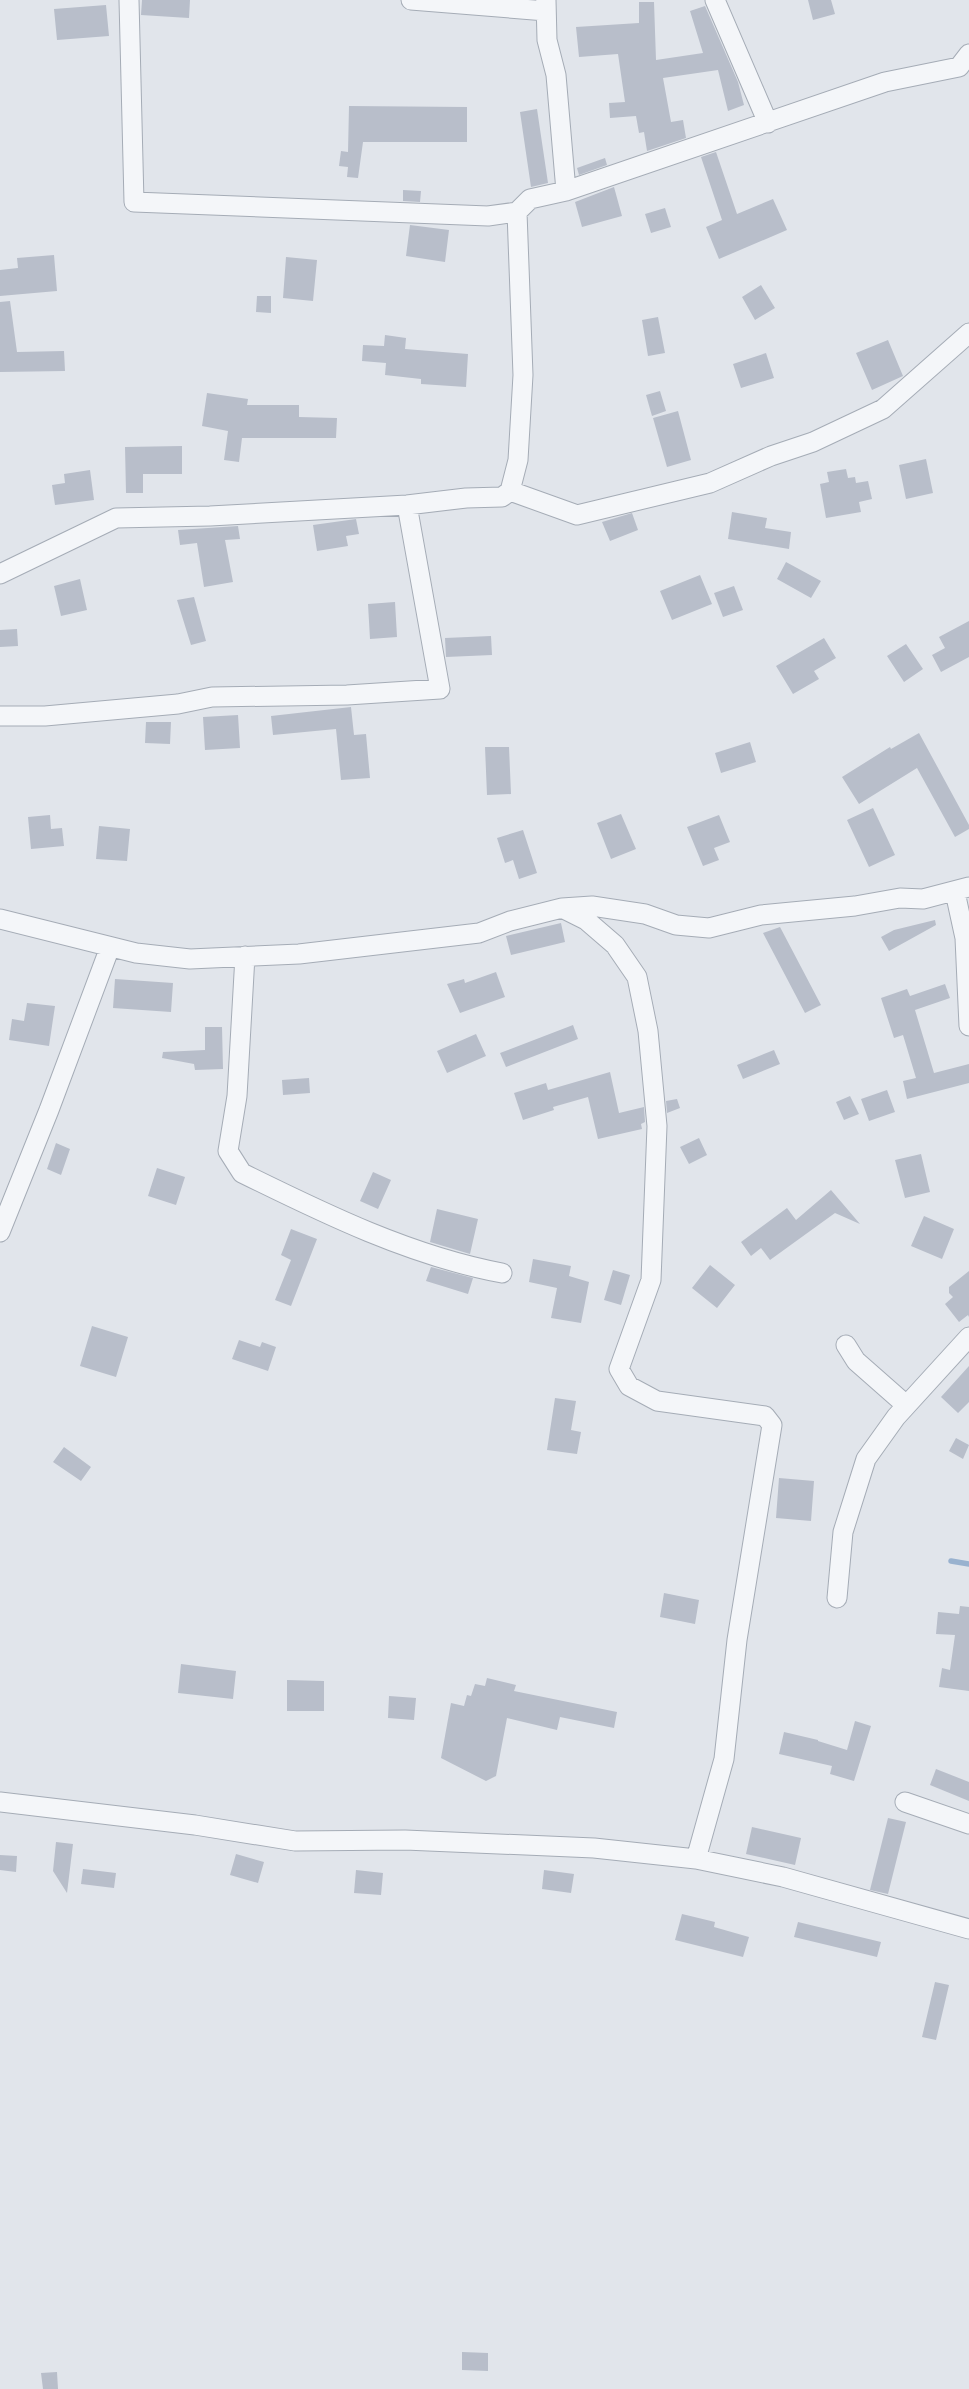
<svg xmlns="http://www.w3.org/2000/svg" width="969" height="2389" viewBox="0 0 969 2389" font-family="'Titillium Web',sans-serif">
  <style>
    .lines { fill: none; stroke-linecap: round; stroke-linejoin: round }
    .stream { stroke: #99b2cf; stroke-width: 5.5 }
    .building { fill: #b8beca }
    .minor-casing { stroke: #a5acb6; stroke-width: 21 }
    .minor { stroke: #f4f6f9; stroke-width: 19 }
  </style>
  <rect width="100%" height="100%" fill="#e1e5eb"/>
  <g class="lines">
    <path class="stream" d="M951,1561L969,1564"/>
  </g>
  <path class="building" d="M142,0H190L189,18L141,15Z
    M808,0H831L835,14L813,20Z
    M639,2H654L656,60L703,53L690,11L705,6L738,82L744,105L728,111L718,70L663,78L671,122L683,120L686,138L647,151L644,132L639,133L636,116L610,118L609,103L625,102L618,54L579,57L576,27L639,23Z
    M106,5L109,36L57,40L54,9Z
    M349,106L467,107V142H363L358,178L347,177L348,167L339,166L341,151L348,152Z
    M537,109L548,183L531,187L520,112Z
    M716,152L737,214L773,199L787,230L719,259L706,227L722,220L701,157Z
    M605,158L607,165L579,175L577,168Z
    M614,187L622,216L582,227L575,202Z
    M403,190L421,191L420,202L403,201Z
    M665,208L671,227L651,233L645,214Z
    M410,225L449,230L445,262L406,256Z
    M54,255L57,291L0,296V270L18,268L17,258Z
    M286,257L317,260L313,301L283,298Z
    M761,285L775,308L755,320L742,297Z
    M257,296H271V313L256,312Z
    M10,301L17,352L64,351L65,371L0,372V302Z
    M658,317L665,353L648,356L642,320Z
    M385,335L406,338L405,349L468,354L466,387L421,384V379L385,375L386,363L362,361L363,345L384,346Z
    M888,340L903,376L872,390L856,353Z
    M766,353L774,378L741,388L733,364Z
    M660,391L666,411L652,416L646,395Z
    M207,393L248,399L247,405H299V417L337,418L336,438H242L239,462L224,460L228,431L202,426Z
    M678,411L691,460L667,467L653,418Z
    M182,446V474H143V493H126L125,447Z
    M926,459L933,493L906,499L899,465Z
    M846,469L848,478L855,477L856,483L868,481L872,499L859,502L861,512L826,518L820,484L829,482L827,472Z
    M90,470L94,500L55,505L52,485L65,483L64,474Z
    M732,512L767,518L765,528L791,532L789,549L728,539Z
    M632,513L638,530L610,541L602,522Z
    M356,519L359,534L346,536L348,546L317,551L313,525Z
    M238,526L240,539L225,540L233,582L204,587L197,543L180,545L178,530Z
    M786,562L821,581L811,598L777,579Z
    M700,575L712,604L672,620L660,591Z
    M80,579L87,610L61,616L54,586Z
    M734,586L743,610L723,617L714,593Z
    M194,597L206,641L191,645L177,600Z
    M395,602L397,637L370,639L368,604Z
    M969,621V657L941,672L932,655L945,648L939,637Z
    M17,629L18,646L0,647V630Z
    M491,636L492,655L446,657L445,638Z
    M824,638L836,658L814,671L819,679L793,694L776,666Z
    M906,644L923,669L904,682L887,656Z
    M351,707L354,735L366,734L370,778L341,780L336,729L273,735L271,716Z
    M238,715L240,748L205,750L203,717Z
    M146,722H171L170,744L145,743Z
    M919,733L969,825V829L955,837L917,768L859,804L842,777L890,747L891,749Z
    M750,742L756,762L721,773L715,753Z
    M485,747H509L511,794L487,795Z
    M873,808L895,855L869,867L847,820Z
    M621,814L636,849L611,859L597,823Z
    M50,815L51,829L62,828L64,846L31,849L28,817Z
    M719,815L730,842L714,848L719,860L703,866L687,827Z
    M99,826L130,829L127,861L96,859Z
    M523,830L537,873L519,879L513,860L505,863L497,838Z
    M935,920L936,925L889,951L881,937L894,930Z
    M561,923L565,942L511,955L506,936Z
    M780,927L821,1005L805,1013L763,933Z
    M496,972L505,997L460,1013L447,984L464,979L465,983Z
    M115,979L173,983L171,1012L113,1008Z
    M945,984L950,998L915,1010L934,1073L969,1064V1083L907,1099L903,1081L916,1078L903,1035L894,1038L881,998L907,989L910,996Z
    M27,1003L55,1006L49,1046L9,1040L12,1019L24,1021Z
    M573,1025L578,1039L506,1067L500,1053Z
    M205,1027H222L223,1069L195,1070L194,1064L162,1058L163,1052L205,1050Z
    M476,1034L486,1056L447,1073L437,1051Z
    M774,1050L780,1064L743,1079L737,1065Z
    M610,1072L619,1113L644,1107L645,1122L641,1124L642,1129L598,1139L588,1097L553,1107L554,1110L523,1120L514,1093L546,1083L548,1090Z
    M309,1078L310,1093L283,1095L282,1080Z
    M887,1090L895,1112L869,1121L861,1099Z
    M850,1096L859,1114L844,1120L836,1102Z
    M677,1099L680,1108L667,1113L666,1101Z
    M699,1138L707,1155L689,1164L680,1147Z
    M56,1143L70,1149L61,1175L47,1169Z
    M921,1154L930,1192L905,1198L895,1160Z
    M157,1168L185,1177L176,1205L148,1196Z
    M373,1172L391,1180L378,1209L360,1201Z
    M831,1190L860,1224L835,1213L770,1260L761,1248L751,1256L741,1242L787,1208L796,1220Z
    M437,1209L478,1219L470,1254L430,1242Z
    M924,1216L954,1229L942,1259L911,1246Z
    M291,1229L317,1239L291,1306L275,1300L291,1260L281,1255Z
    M533,1259L571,1266L569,1276L589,1282L581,1323L551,1318L557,1288L529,1282Z
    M710,1265L735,1285L717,1308L692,1288Z
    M431,1267L473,1278L468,1294L426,1281Z
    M613,1270L630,1275L621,1305L604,1300Z
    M969,1271V1317L968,1315L959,1322L945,1304L953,1297L949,1293V1287Z
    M92,1326L128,1337L116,1377L80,1366Z
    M239,1340L260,1347L262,1342L276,1347L268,1371L232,1359Z
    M969,1366V1402L958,1413L941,1397Z
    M555,1398L576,1401L571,1430L581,1432L577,1454L547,1450Z
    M956,1438L969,1445L963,1459L949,1451Z
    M64,1447L91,1467L81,1481L53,1462Z
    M779,1478L814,1481L811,1521L776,1518Z
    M664,1593L699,1600L695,1624L660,1617Z
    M960,1606L969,1607V1691L939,1687L942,1668L950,1670L955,1635L936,1634L938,1612L959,1614Z
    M181,1664L236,1671L233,1699L178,1693Z
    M487,1678L516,1685L514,1691L617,1712L614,1728L560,1717L557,1730L507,1718L496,1776L486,1781L441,1758L451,1703L464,1706L467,1695L471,1696L475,1684L485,1686Z
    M287,1680L324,1681V1711H287Z
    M389,1696L416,1698L414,1720L388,1718Z
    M855,1721L871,1726L854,1781L830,1774L832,1766L779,1754L784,1732L818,1740V1741L847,1750Z
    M936,1769L969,1782V1801L930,1785Z
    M888,1818L906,1822L888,1894L870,1890Z
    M752,1827L801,1838L795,1865L746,1854Z
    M56,1842L73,1844L67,1893L53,1871Z
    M236,1854L264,1862L258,1883L230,1875Z
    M0,1855L17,1856L16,1872L0,1870Z
    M83,1869L116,1873L114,1888L81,1884Z
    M356,1870L383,1873L381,1895L354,1893Z
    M544,1870L574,1874L571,1893L542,1889Z
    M682,1914L715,1922L714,1927L749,1937L743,1957L675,1940Z
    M798,1922L881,1942L877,1957L794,1937Z
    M935,1982L949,1985L936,2040L922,2037Z
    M462,2352L488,2353V2371L462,2370Z
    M57,2372L58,2389H43L41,2373Z"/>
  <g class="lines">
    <defs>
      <path id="minor" d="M129,0L134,202L488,216L517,212L530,199L566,191L885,82L959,67L969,54
        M411,0L546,11
        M546,0L547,40L556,75L566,191
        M715,0L768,123
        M510,491L518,460L523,375L517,212
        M0,574L116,518L210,516L407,505L466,498L502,497L510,491L577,515L710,483L771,456L813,442L883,409L969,333
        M0,716H45L178,704L212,697L347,695L440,689L407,505
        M955,892L965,938L969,1026
        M562,908L586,920L615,945L637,977L648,1031L657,1126L651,1280L619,1369L629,1386L657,1401L765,1416L772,1425L737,1640L724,1759L696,1859
        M0,919L136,953L190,959L299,954L479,933L510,921L562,908L592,906L645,914L676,925L709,928L761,915L855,906L900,898L923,899L969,887
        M245,956L237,1096L228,1151L242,1173C325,1214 411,1256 502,1273
        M0,1232L49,1110L110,947
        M846,1345L856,1361L906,1405
        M837,1598L843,1532L866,1459L896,1417L969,1337
        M0,1802L195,1825L295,1841L405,1840L594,1848L696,1859L783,1877L969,1929
        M905,1802L969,1824"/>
    </defs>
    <use href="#minor" class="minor-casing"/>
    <use href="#minor" class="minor"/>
  </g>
</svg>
